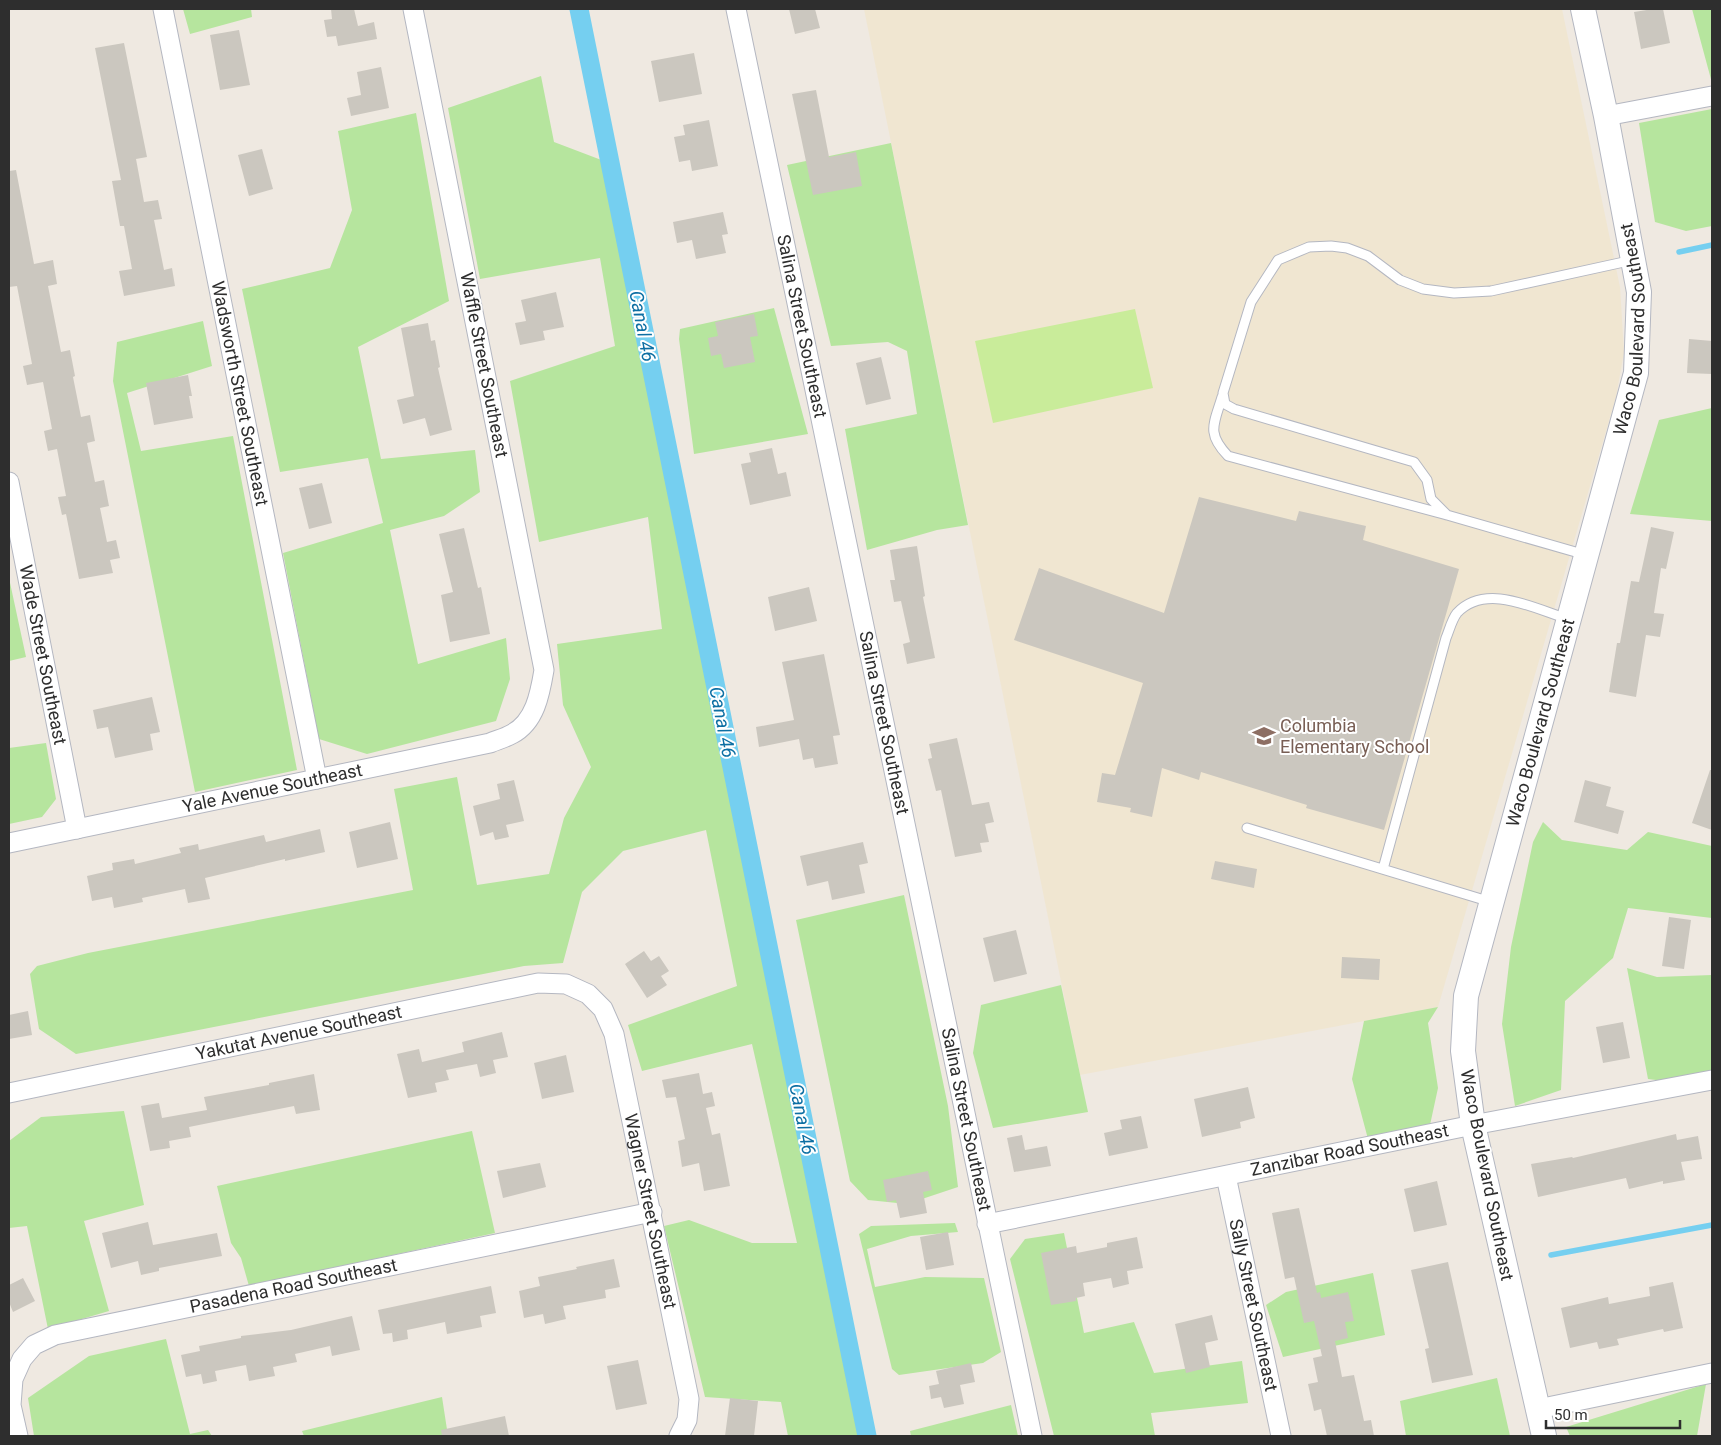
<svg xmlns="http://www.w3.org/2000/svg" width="1721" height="1445" viewBox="0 0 1721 1445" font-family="Roboto,sans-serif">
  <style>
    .education { fill: #f0e6d1 }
    .green { fill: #b6e59e }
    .pitch { fill: #c9ec9a }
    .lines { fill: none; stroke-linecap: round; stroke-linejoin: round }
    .stream { stroke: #75cff0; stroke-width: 5.5 }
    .canal { stroke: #75cff0; stroke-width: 19 }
    .building { fill: #cbc7bf }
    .service-casing { stroke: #b4b7c1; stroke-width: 11 }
    .minor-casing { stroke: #b4b7c1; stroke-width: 21 }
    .tertiary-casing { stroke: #b4b7c1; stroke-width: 26 }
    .service { stroke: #fff; stroke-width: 9 }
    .minor { stroke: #fff; stroke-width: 19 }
    .tertiary { stroke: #fff; stroke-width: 24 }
    .labels { text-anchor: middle; stroke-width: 4; stroke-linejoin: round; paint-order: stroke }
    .street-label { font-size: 18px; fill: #2e2e2e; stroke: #fff }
    .education-label { font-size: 18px; fill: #785e54; stroke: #fff; text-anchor: start }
    .water-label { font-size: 19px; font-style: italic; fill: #0d6fa3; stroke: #fff }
  </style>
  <rect width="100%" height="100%" fill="#efe9e1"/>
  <path class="education" d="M864,9H1562L1620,287L1624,352L1616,397L1438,1007L1080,1075Z"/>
  <path class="green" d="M183,9H251L252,17L190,34Z
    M1692,9H1712V83Z
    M541,76L554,142L604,161L861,1436H788L781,1402L705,1397L664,1226L689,1220L752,1243H797L752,1044L642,1071L628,1025L737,986L706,830L623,851L582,892L563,963L524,966L76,1054L39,1029L30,974L37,966L88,953L413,890L394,789L457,777L477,885L549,874L564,818L591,767L563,705L557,644L662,629L648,517L539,542L510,381L615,346L600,258L480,279L448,108Z
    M1712,109V226L1686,231L1655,222L1639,123Z
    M416,113L449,301L358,347L381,459L475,450L480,492L444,516L390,530L418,664L506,638L510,679L496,721L367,754L319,739L283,553L383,523L368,458L280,472L242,289L330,268L352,210L338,131Z
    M891,143L968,525L937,530L867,550L845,429L917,414L907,351L888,342L831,346L787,165Z
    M774,308L808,434L694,454L679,339L680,329Z
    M203,321L212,366L127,393L141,451L233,436L297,770L195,792L113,381L117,342Z
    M1712,408V521L1630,514L1659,420Z
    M9,578L26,657L9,661Z
    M46,743L56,799L42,817L9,824V748Z
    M1543,822L1562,840L1627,850L1648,832L1712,846V918L1628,908L1613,958L1565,1001L1561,1090L1515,1106L1502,1024L1511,947L1533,842Z
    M904,895L948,1106L958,1187L907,1204L868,1200L850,1181L796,920Z
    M1627,968L1657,977L1712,975V1072L1664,1081L1648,1079Z
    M1061,985L1088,1112L993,1128L973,1053L981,1005Z
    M1438,1007L1428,1023L1438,1088L1430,1125L1368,1139L1352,1079L1364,1021Z
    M124,1111L144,1205L84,1221L109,1311L48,1329L27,1226L9,1228V1141L41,1117Z
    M472,1131L495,1233L249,1286L241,1258L231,1243L217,1186Z
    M955,1223L958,1232L911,1236L867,1249L875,1287L925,1277L984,1278L1001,1352L983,1363L899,1375L892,1369L859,1234L871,1226Z
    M1064,1233L1084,1333L1134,1322L1154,1373L1242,1361L1248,1403L1151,1413L1155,1436H1054L1010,1259L1025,1239Z
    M1373,1273L1385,1335L1283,1357L1266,1305L1286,1292Z
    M166,1339L190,1434L208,1430L212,1436H34L28,1398L89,1356Z
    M1497,1378L1510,1436H1406L1400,1401Z
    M1706,1384L1697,1436H1570L1566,1427Z
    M442,1397L448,1436H304L302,1431Z
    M1011,1405L1018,1436H911L910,1431Z"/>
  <path class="pitch" d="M1135,309L1153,388L993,423L975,341Z"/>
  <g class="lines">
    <path class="stream" d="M1679,252L1712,245
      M1551,1255L1712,1225"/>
    <path class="canal" d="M579,9L867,1436"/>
  </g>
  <path class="building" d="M331,9H354L358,26L374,22L377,39L338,46L336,36L327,37L324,20L332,19Z
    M789,9H815L820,28L795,34Z
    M1653,9H1663L1670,43L1641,49L1634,12Z
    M239,30L250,85L220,90L210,35Z
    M124,43L147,157L136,159L144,202L158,200L162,219L154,220L164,270L172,268L175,286L124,296L119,271L132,269L124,226H120L112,181L121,180L95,48Z
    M694,53L702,94L659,102L651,61Z
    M381,67L389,108L351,116L347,98L361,95L357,72Z
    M816,90L829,157L856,152L862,186L813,195L792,94Z
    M709,120L718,166L692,171L690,160L679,162L674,137L685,135L683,125Z
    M262,149L273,189L249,196L238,155Z
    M16,170L34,264L53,260L57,284L48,286L61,352L70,350L75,376L73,377L81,417L90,415L95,441L87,443L95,482L104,480L109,506L100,508L107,542L116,540L120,558L110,560L113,573L79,579L66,514L62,515L58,497L66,496L57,449L48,451L44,431L52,429L43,382L27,385L23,366L32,364L17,286L9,287V171Z
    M723,212L728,234L722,235L726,253L696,259L692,240L677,243L673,222Z
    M556,292L564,327L543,331L545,340L520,345L515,323L526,321L521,300Z
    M754,314L758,336L750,337L755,362L724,368L721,354L711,356L708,338L718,336L715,322Z
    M428,323L431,341L435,340L440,367L438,368L452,430L430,436L425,418L403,424L397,400L414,396L401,328Z
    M1689,339L1712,341V374L1687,373Z
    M881,357L891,399L866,405L856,363Z
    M188,375L192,396H189L193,418L154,425L146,383Z
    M772,448L778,474L786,472L791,496L750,505L741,464L751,462L749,453Z
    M322,483L332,523L309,529L299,488Z
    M1199,497L1296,521L1299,511L1366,526L1363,540L1459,569L1384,830L1306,808L1307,805L1201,772L1199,780L1162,768L1152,817L1130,812L1131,808L1097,802L1102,773L1115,775L1143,683L1014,640L1039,568L1164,613Z
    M1651,527L1674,532L1666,569L1661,568L1654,613L1664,614L1660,637L1646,635L1636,697L1609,692L1617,643H1620L1631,581L1639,582Z
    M464,528L478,588L481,587L490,634L450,642L441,595L453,592L439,534Z
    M917,546L925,596L923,597L935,658L907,664L903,644L910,642L901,601L894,602L890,580H895L890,550Z
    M809,587L817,621L775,631L768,597Z
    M824,654L840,735L833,736L838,764L815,768L813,758L803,760L799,739L759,747L756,727L794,720L782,662Z
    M152,697L160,732L150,734L153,750L115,758L108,727L97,729L93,710Z
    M957,738L972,805L989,802L994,822L985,824L989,842L980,843L982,852L955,857L941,790L936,791L928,759L932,758L929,744Z
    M1710,770H1712V830L1692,823Z
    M514,780L524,821L506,825L509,837L495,840L493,832L480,836L473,806L500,799L497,784Z
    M1585,780L1611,787L1606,806L1624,811L1618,834L1574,822Z
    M390,822L398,859L357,868L349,832Z
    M320,829L325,852L285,861V859L205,878L210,899L188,903L185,889L142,898L143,902L114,908L112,897L92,901L87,876L113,870L112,863L134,859L135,864L181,853L179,848L198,844L199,850L264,835L266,842Z
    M863,842L868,863L859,865L865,893L832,900L828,881L807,886L800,856Z
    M1215,861L1257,869L1254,888L1211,879Z
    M1669,917L1691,920L1684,969L1662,966Z
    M1016,930L1027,974L994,982L983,938Z
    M644,951L651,961L659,956L669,971L661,976L667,985L647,998L625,964Z
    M1342,957L1380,959L1379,980L1341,978Z
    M28,1011L32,1035L9,1039V1015Z
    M1623,1022L1630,1058L1603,1063L1596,1027Z
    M502,1032L508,1057L493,1060L496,1073L480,1077L477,1064L446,1070L449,1080L435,1083L437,1092L408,1098L397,1054L419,1049L422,1062L464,1052L462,1042Z
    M566,1055L574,1092L542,1099L534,1063Z
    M699,1073L703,1094L712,1092L715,1106L706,1108L712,1135L720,1133L730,1186L704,1191L699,1163L682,1167L678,1141L685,1139L676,1097L666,1098L662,1080Z
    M314,1074L320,1110L296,1114L294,1106L189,1127L191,1137L169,1141L170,1148L150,1151L141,1106L159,1103L162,1118L207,1110L204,1097L269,1085V1083Z
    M1248,1087L1255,1118L1240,1122L1241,1128L1202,1137L1194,1099Z
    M1141,1116L1148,1148L1109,1156L1104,1133L1122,1129L1120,1120Z
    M1676,1134L1677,1140L1698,1136L1702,1159L1681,1162L1685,1180L1663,1184V1181L1629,1189L1626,1178L1538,1197L1531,1164L1572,1157L1573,1158Z
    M1022,1135L1025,1150L1047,1146L1051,1166L1014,1172L1007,1138Z
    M540,1163L546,1187L503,1198L497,1171Z
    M928,1171L932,1190L923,1192L927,1213L900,1218L896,1200L887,1202L883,1180Z
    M1437,1181L1447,1225L1414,1232L1404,1189Z
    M1299,1208L1317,1293L1320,1292L1321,1298L1348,1292L1354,1321L1345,1322L1348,1338L1335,1341L1342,1377L1354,1375L1364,1421L1371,1420L1374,1436H1327L1321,1409L1314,1411L1308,1384L1318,1382L1313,1358L1322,1356L1314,1321L1304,1323L1294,1277L1285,1279L1272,1213Z
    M148,1222L153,1245L217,1233L222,1256L159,1268V1271L141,1275L138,1261L111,1268L102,1233Z
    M948,1232L954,1265L926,1270L920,1237Z
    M1137,1237L1143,1268L1127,1271L1129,1284L1113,1288L1111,1278L1083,1283L1085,1296L1076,1298V1301L1051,1305L1041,1253L1076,1246L1077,1253L1107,1247V1243Z
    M614,1259L620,1287L605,1290L606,1298L563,1306L566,1319L545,1324L543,1314L524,1318L519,1291L540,1286L538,1277L577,1269L576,1267Z
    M1448,1262L1473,1375L1432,1383L1425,1349L1429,1348L1411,1270Z
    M23,1278L35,1301L13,1312L9,1302V1285Z
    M1673,1282L1683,1328L1664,1332L1663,1329L1617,1339L1619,1345L1599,1349L1597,1342L1570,1348L1561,1308L1608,1297L1609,1304L1650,1296L1649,1287Z
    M491,1286L496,1313L480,1316L482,1327L447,1334L445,1322L407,1330L408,1339L393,1342L392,1333L383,1334L378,1310Z
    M1212,1315L1218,1340L1205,1343L1210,1367L1186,1373L1175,1324Z
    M352,1316L360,1350L332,1356L330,1346L295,1354L297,1362L273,1367L275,1376L249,1381L246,1365L215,1371L217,1381L203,1384L201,1374L186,1377L181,1355L200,1351L199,1346L241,1338V1336L291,1330Z
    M638,1360L647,1404L616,1410L607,1366Z
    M971,1363L975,1382L960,1385L964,1404L944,1408L941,1397L931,1399L929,1386L939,1384L936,1371Z
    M730,1398L758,1401L754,1436H725Z
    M505,1416L509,1436H442L441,1430Z"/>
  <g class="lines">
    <defs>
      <path id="service" d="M1222,397C1214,424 1206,433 1228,456L1447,515L1586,555
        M1447,515L1431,499L1427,480L1414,462L1234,409L1225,404L1223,393L1251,302L1278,260L1309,247L1331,246L1347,248L1368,256L1400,280L1423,289L1454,293L1491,291L1633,260
        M1247,828L1491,902
        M1383,869L1446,638C1449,631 1452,619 1457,613C1486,582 1535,609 1568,619"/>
      <g id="minor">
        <path id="s1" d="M163,9L317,779"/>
        <path id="s2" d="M736,9L1032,1436"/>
        <path d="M1606,116L1712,96"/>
        <path id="s3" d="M9,482L77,829"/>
        <path id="s4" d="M9,843L490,743C497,740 505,738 512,734C535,722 540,694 544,670L413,9"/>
        <path id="s5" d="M9,1093L538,983L566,984L588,994L603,1009L614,1034L689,1399L687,1420L679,1436"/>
        <path id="s6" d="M1226,1176L1281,1436"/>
        <path id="s7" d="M987,1224L1473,1125L1712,1080"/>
        <path d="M1538,1409L1712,1373"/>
        <path id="s8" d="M18,1436L11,1405L13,1379L22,1359L34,1345L55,1335L652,1212"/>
      </g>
      <g id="tertiary">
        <path id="s9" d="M1544,1436L1473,1125L1463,1051L1466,996L1636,373L1639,292L1606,116L1583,9"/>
      </g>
    </defs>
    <use href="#service" class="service-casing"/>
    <use href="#minor" class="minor-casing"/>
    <use href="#tertiary" class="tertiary-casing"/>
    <use href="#service" class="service"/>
    <use href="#minor" class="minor"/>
    <use href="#tertiary" class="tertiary"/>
  </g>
  <defs>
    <symbol id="school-bare" viewBox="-9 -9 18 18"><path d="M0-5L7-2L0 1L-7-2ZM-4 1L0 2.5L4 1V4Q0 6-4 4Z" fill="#8d6e63" stroke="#fff" stroke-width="2.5" paint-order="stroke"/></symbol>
  </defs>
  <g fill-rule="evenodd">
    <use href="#school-bare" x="1248" y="720" width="32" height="32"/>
  </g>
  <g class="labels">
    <g class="street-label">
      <text dy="6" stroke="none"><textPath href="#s2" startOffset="324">Salina Street Southeast</textPath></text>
      <text dy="6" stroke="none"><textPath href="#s9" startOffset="1138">Waco Boulevard Southeast</textPath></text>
      <text transform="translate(484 365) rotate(79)" y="6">Waffle Street Southeast</text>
      <text dy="6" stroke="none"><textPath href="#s1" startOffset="392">Wadsworth Street Southeast</textPath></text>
      <text dy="6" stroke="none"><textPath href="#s3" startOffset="176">Wade Street Southeast</textPath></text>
      <text dy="6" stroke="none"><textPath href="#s2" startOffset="729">Salina Street Southeast</textPath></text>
      <text dy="6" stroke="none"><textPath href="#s9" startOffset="732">Waco Boulevard Southeast</textPath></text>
      <text dy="6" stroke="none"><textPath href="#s4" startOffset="269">Yale Avenue Southeast</textPath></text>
      <text dy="6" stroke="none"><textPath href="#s5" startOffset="296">Yakutat Avenue Southeast</textPath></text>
      <text dy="6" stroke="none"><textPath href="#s2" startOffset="1134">Salina Street Southeast</textPath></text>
      <text dy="6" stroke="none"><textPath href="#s7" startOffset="370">Zanzibar Road Southeast</textPath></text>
      <text transform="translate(1487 1175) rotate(79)" y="6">Waco Boulevard Southeast</text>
      <text dy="6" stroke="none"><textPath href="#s5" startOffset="822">Wagner Street Southeast</textPath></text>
      <text dy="6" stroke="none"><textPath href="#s8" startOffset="365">Pasadena Road Southeast</textPath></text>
      <text dy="6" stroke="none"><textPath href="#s6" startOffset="132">Sally Street Southeast</textPath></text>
    </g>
    <g class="education-label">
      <text x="1280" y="732">Columbia<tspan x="1280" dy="21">Elementary School</tspan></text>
    </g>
    <g class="water-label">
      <text transform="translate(643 326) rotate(79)" y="7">Canal 46</text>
      <text transform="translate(723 722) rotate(79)" y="7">Canal 46</text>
      <text transform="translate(803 1119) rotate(79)" y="7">Canal 46</text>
    </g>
  </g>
  <rect width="1721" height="1445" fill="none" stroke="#2e2e2e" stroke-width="20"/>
  <path d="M1546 1420v8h134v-8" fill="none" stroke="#2e2e2e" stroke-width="2.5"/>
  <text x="1554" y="1420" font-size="15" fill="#2e2e2e" stroke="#ffffff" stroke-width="4" paint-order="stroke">50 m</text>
</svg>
